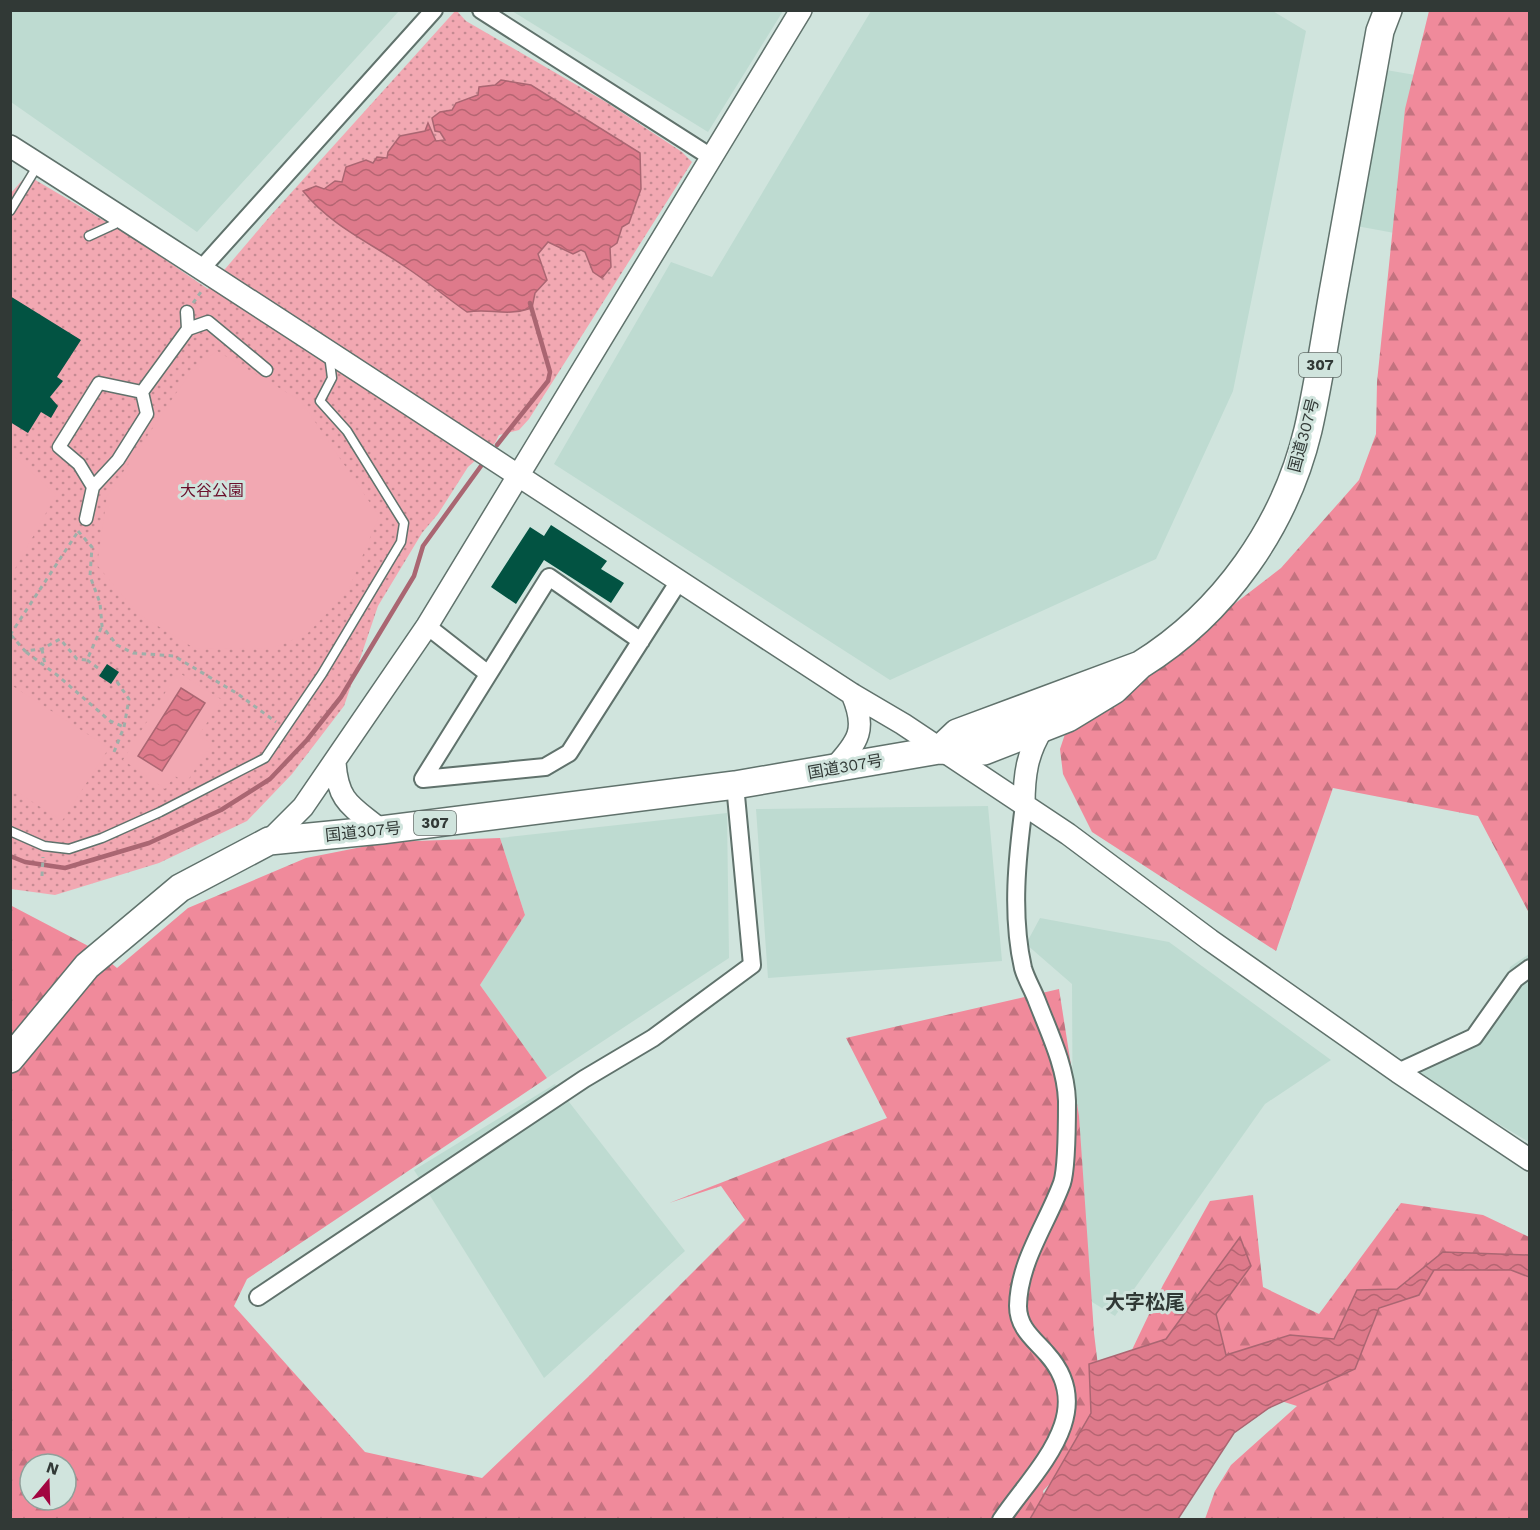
<svg xmlns="http://www.w3.org/2000/svg" width="1540" height="1530" viewBox="0 0 1540 1530" font-family="'Work Sans','Noto Sans JP',sans-serif">
  <style>
    .built { fill: #bedbd1 }
    .grass { fill: url(#grass-dots) }
    .forest { fill: url(#forest-firs); fill-rule: evenodd }
    .pitch { fill: #f2a8b2 }
    .water { fill: url(#water-waves); stroke: #aa6672; stroke-width: 1.5 }
    .lines { fill: none; stroke-linecap: round; stroke-linejoin: round }
    .stream { stroke: #aa6672; stroke-width: 4.5 }
    .building { fill: #025342 }
    .service-casing { stroke: #60726c; stroke-width: 11 }
    .pedestrian-casing { stroke: #60726c; stroke-width: 15 }
    .minor-casing { stroke: #60726c; stroke-width: 20 }
    .tertiary-casing { stroke: #60726c; stroke-width: 24 }
    .trunk-casing { stroke: #60726c; stroke-width: 30 }
    .path { stroke: #9fafa9; stroke-width: 3; stroke-dasharray: 4.5 4.5; stroke-linecap: butt }
    .service { stroke: #fff; stroke-width: 8 }
    .pedestrian { stroke: #fff; stroke-width: 12 }
    .minor { stroke: #fff; stroke-width: 16 }
    .tertiary { stroke: #fff; stroke-width: 21 }
    .trunk { stroke: #fff; stroke-width: 27 }
    .labels { text-anchor: middle; stroke-width: 6; stroke-linejoin: round; paint-order: stroke }
    .shield { fill: #d0e4dd; stroke: #616c68; stroke-width: 1.5 }
    .shield-label { font-size: 15px; font-weight: bold; fill: #313936 }
    .street-label { font-size: 16px; fill: #313936; stroke: #d0e4dd }
    .park-label { font-size: 16px; fill: #6a0f2b; stroke: #d0e4dd }
    .quarter-label { font-size: 20px; font-weight: bold; fill: #313936; stroke: #d0e4dd }
  </style>
  <defs>
    <pattern id="grass-dots" width="8" height="8" patternUnits="userSpaceOnUse" patternTransform="scale(1.5)"><rect width="8" height="8" fill="#f2a8b2"/><path d="M2 2h.1M6 6h.1" fill="none" stroke="#c58a92" stroke-width="1.8" stroke-linecap="round"/></pattern>
    <pattern id="forest-firs" width="22" height="20" patternUnits="userSpaceOnUse" patternTransform="scale(1.5)"><rect width="22" height="20" fill="#f08a9b"/><path d="M5 1l3.5 6h-7zM16 11l3.5 6h-7z" fill="#c3727f"/></pattern>
    <pattern id="water-waves" width="16" height="10" patternUnits="userSpaceOnUse" patternTransform="scale(1.5)"><rect width="16" height="10" fill="#de7a8b"/><path d="M0 5q4-4 8 0t8 0" fill="none" stroke="#b56572"/></pattern>
  </defs>
  <rect width="100%" height="100%" fill="#d0e4dd"/>
  <path class="built" d="M11,10H399V11L197,232L11,102Z
    M1271,10L1306,31L1233,391L1156,559L890,680L554,464L671,262L712,277L871,11Z
    M512,11H783L708,132Z
    M1380,69L1486,87L1465,246L1351,225Z
    M988,806L1002,961L768,978L756,809Z
    M727,813L729,958L547,1078L480,985L525,915L500,838Z
    M1040,918L1169,942L1331,1060L1265,1104L1115,1316L1015,1255L1073,1176L1072,984L1026,944Z
    M1529,954V1142L1398,1064L1474,1037L1504,996L1510,967Z
    M555,1084L685,1251L544,1378L414,1170Z"/>
  <path class="grass" d="M456,10L466,21L606,102L682,152L692,162L529,419L519,430L499,435L495,443L468,467L438,514L422,533L378,606L344,706L292,774L247,821L159,863L55,895L11,889L10,194L27,175L135,239L208,289L272,214Z"/>
  <path class="forest" d="M1429,11H1529V913L1478,816L1333,788L1276,951L1092,832L1063,774L1060,749L1065,734L1281,568L1359,480L1376,434L1377,382L1405,109Z
    M500,838L525,915L480,985L547,1078L247,1279L234,1306L365,1452L482,1478L588,1377L745,1220L721,1186L669,1203L887,1118L846,1038L1059,989L1079,1116L1094,1333L1105,1424L1043,1491L1050,1519H11L10,905L94,949L117,968L188,908L306,858L387,842ZM30,1464H66V1500H30Z
    M1253,1195L1263,1287L1319,1314L1401,1203L1483,1215L1529,1237V1519H1205L1215,1491L1231,1465L1297,1406L1130,1354L1163,1285L1210,1201Z"/>
  <path class="pitch" d="M217,351L301,401L379,516L348,591L307,634L271,649L194,648L138,614L97,565L107,496L193,368Z
    M11,453L56,495L11,576Z
    M178,672L222,700L199,735L212,744L186,783L175,776L165,789L123,760Z
    M11,685L109,748L62,821L11,788Z"/>
  <path class="water" d="M501,80L531,85L640,153L641,189L629,223L622,227L617,243L610,248L611,267L602,278L593,272L585,252L581,250L573,254L548,242L538,254L547,280L535,293L532,308C505,317 492,308 467,312C447,298 428,282 407,268C371,243 331,226 303,191L316,186L324,189L335,181L342,182L346,167L366,160L373,163L377,157L387,158L388,152L400,136L425,131L428,123L436,141L445,140L440,132L435,131L432,118L440,112L452,110L456,103L478,95L479,87L495,85Z
    M181,688L205,703L162,771L138,756Z
    M1240,1237L1251,1266L1216,1314L1226,1355L1290,1335L1334,1339L1357,1290L1397,1289L1443,1252L1529,1255V1277L1511,1270H1434L1419,1295L1379,1308L1355,1369L1269,1408L1234,1433L1178,1519H1030L1091,1413L1089,1364L1166,1339Z"/>
  <g class="lines">
    <path class="stream" d="M497,445L548,381L550,372L530,303
      M10,856L25,862L65,868L149,843L221,810L270,779L307,740L341,697L414,576L423,546L481,466"/>
  </g>
  <path class="building" d="M10,296L81,340L57,377L63,381L50,397L58,406L51,418L41,412L28,433L10,422Z
    M551,525L607,561L601,569L624,583L611,603L544,560L516,604L491,587L530,527L544,536Z
    M107,664L119,672L111,684L99,676Z"/>
  <g class="lines">
    <defs>
      <path id="service" d="M10,211L38,165
        M89,236L115,224L120,217
        M10,831L44,846L69,849L102,838L160,812L265,758L322,674L401,542L404,523L347,431L320,401L332,378L329,355"/>
      <path id="pedestrian" d="M188,329L208,322L266,370
        M93,487L79,464L59,447L99,383L142,392L188,329L187,312
        M86,519L93,487L118,460L147,414L142,392"/>
      <path id="minor" d="M481,10L711,157
        M202,268L434,10
        M427,626L487,673
        M641,641L549,577L423,779L545,767L569,753L679,581
        M1398,1072L1474,1037L1515,979L1530,968
        M258,1297L584,1079L653,1038L752,965L735,785
        M1001,1520C1034,1471 1100,1413 1047,1354C1034,1339 1018,1328 1018,1306C1019,1261 1047,1224 1062,1183C1067,1168 1067,1119 1067,1101C1066,1067 1049,1032 1037,1001C1033,990 1026,979 1023,968C1011,915 1017,858 1024,805"/>
      <path id="tertiary" d="M10,146C293,326 571,511 852,694L903,724L1068,834L1210,940L1398,1072L1530,1160
        M335,763C338,803 352,806 381,830
        M834,768C859,741 867,729 852,694
        M1024,805C1024,775 1027,753 1043,728
        M269,841L303,807L427,626L801,10"/>
      <path id="trunk" d="M939,750L957,733L1140,665C1224,613 1285,526 1308,430C1319,382 1326,331 1335,282C1350,199 1365,115 1380,31L1388,10
        M10,1059L87,966L180,888L269,841L381,830L735,785L939,750L984,751L1068,718L1114,690L1140,665"/>
    </defs>
    <use href="#service" class="service-casing"/>
    <use href="#pedestrian" class="pedestrian-casing"/>
    <use href="#minor" class="minor-casing"/>
    <use href="#tertiary" class="tertiary-casing"/>
    <use href="#trunk" class="trunk-casing"/>
    <path class="path" d="M193,303L203,289
      M78,531L92,547L90,576L100,603L102,626L117,645L133,653L174,656L238,694L276,722
      M10,635L79,530
      M11,635L25,651L42,649L60,639L77,659L87,660L102,626
      M42,649L45,665
      M26,652L57,675L110,721L124,727
      M87,660L102,671
      M114,752L124,727L129,699L115,679
      M42,876L43,857"/>
    <use href="#service" class="service"/>
    <use href="#pedestrian" class="pedestrian"/>
    <use href="#minor" class="minor"/>
    <use href="#tertiary" class="tertiary"/>
    <use href="#trunk" class="trunk"/>
  </g>
  <g class="labels">
    <g class="shield">
      <rect x="1299" y="353" width="42" height="24" rx="4.5"/>
      <rect x="414" y="811" width="42" height="24" rx="4.5"/>
    </g>
    <g class="shield-label">
      <text x="1320" y="370">307</text>
      <text x="435" y="828">307</text>
    </g>
    <g class="street-label">
      <text transform="translate(1303 435) rotate(-75)" y="6">国道307号</text>
      <text transform="translate(845 766) rotate(-10)" y="6">国道307号</text>
      <text transform="translate(363 831) rotate(-6)" y="6">国道307号</text>
    </g>
    <g class="park-label">
      <text x="212" y="496">大谷公園</text>
    </g>
    <g class="quarter-label">
      <text x="1145" y="1309">大字松尾</text>
    </g>
  </g>
  <rect width="1540" height="1530" fill="none" stroke="#313936" stroke-width="24"/>
  <g transform="translate(48 1482) rotate(19)"><circle r="28" fill="#d0e4dd" stroke="#90a09a" stroke-width="1.5"/>
  <path d="M0-4.5L10 22L0 15L-10 22Z" fill="#a20641"/>
  <text y="-9" font-size="16" font-weight="bold" text-anchor="middle" fill="#313936">N</text>
  </g>
</svg>
